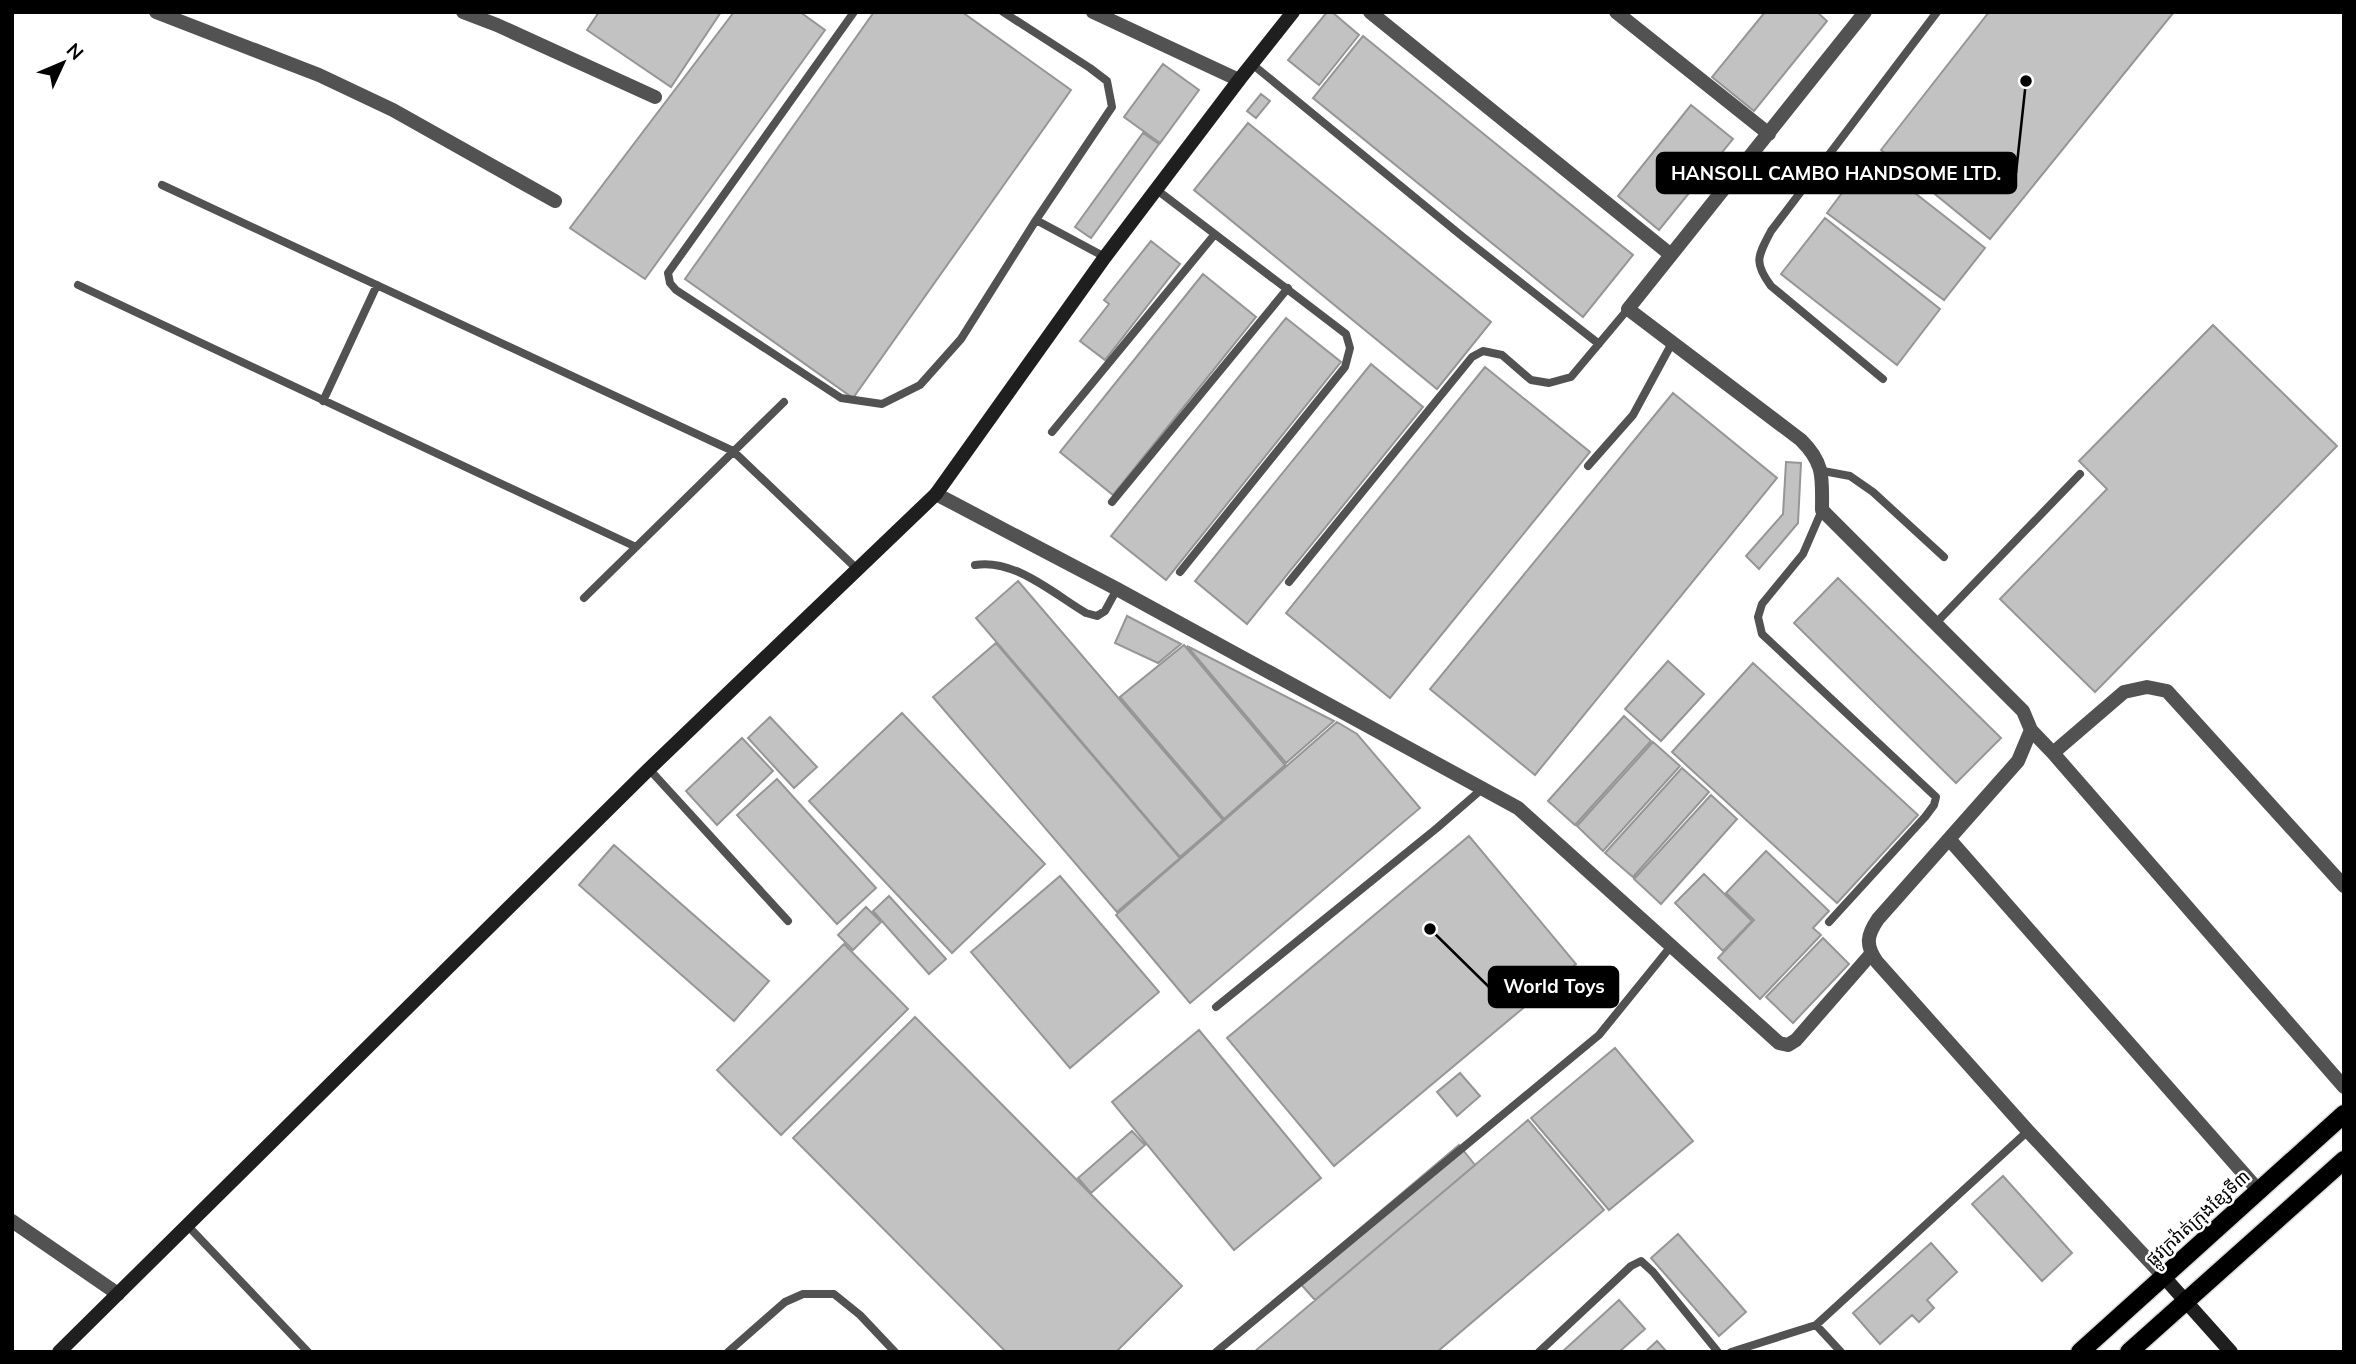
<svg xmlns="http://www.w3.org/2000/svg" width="2356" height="1364" viewBox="0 0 2356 1364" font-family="Mulish,'Noto Sans Khmer',sans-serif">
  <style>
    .building { fill: #c2c2c2; stroke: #969696; stroke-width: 2 }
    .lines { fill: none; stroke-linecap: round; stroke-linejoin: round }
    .primary-casing { stroke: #dbdbdb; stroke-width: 21 }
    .lane { stroke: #525252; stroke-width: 8 }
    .street { stroke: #525252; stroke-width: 14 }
    .secondary { stroke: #1f1f1f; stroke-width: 14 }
    .primary { stroke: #000; stroke-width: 18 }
    .labels { text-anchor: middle; stroke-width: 5; stroke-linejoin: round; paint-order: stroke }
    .street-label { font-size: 18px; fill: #000; stroke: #fff }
    .leader { fill: none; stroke: #000; stroke-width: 2.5 }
    .callout-dot { fill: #000; stroke: #fff; stroke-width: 2.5 }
    .callout { fill: #000; stroke: #000; stroke-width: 2.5 }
    .callout-label { font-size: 19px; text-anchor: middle; font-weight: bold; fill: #fff }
  </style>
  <rect width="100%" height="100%" fill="#fff"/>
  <path class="building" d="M599,12H721L671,87L587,30Z
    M734,12H800L825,30L645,279L570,228Z
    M874,12H962L1071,90L853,398L685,279Z
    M1327,12H1332L1359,35L1319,85L1288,60Z
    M1765,12H1817L1827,21L1754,111L1712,77Z
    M1989,12H2174L1990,239L1881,150Z
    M1363,36L1633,255L1583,317L1313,98Z
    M1163,64L1199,90L1160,143L1124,117Z
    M1261,94L1270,101L1256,118L1247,111Z
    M1691,105L1733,139L1659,230L1618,196Z
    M1248,123L1491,322L1437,389L1194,190Z
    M1143,133L1159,144L1091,238L1075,227Z
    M1869,157L1985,248L1944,300L1827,213Z
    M1825,218L1940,309L1897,365L1781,274Z
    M1151,241L1180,264L1105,360L1080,341L1109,304L1104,300Z
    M1203,274L1256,317L1113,495L1060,452Z
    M1286,318L1341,362L1166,580L1111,536Z
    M2213,325L2337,446L2095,692L2000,599L2107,489L2079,461Z
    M1371,364L1423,407L1247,624L1195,581Z
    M1485,367L1590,452L1390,698L1286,613Z
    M1673,393L1777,478L1535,775L1430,689Z
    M1786,462L1801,463L1798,523L1759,569L1746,556L1783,514Z
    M1838,578L2001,738L1956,783L1794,623Z
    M1018,581L1223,820L1180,857L976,618Z
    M1127,616L1181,644L1158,663L1115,643Z
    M996,643L1180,858L1117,912L933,697Z
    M1184,645L1285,765L1224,819L1120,697Z
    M1187,646L1334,721L1286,763Z
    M1668,661L1704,694L1661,741L1625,709Z
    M1753,663L1918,815L1837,903L1672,752Z
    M902,713L1045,864L952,953L809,801Z
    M1624,716L1651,741L1575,825L1548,801Z
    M770,717L817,767L794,788L748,738Z
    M1337,722L1357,734L1420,808L1190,1003L1116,915Z
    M742,738L773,771L717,825L686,791Z
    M1653,742L1680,766L1603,851L1577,826Z
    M1682,768L1709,792L1633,877L1605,853Z
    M777,779L876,888L837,924L737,815Z
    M1711,795L1737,819L1661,904L1634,879Z
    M1469,836L1576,964L1334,1166L1227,1038Z
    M614,845L769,981L734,1021L579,885Z
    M1766,851L1829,911L1813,928L1821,935L1760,999L1718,958L1754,920L1726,893Z
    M1704,874L1752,921L1723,951L1675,903Z
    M1060,876L1159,992L1070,1068L971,952Z
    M889,896L946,959L929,974L873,911Z
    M866,907L881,922L853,950L838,935Z
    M1823,938L1849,964L1793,1023L1766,997Z
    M844,944L908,1009L781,1135L717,1070Z
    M915,1017L1182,1286L1116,1352H1006L793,1138Z
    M1199,1030L1321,1178L1234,1250L1112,1102Z
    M1615,1048L1693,1141L1609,1210L1531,1118Z
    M1460,1073L1480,1096L1457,1116L1437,1092Z
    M1528,1120L1604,1210L1437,1352H1254Z
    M1132,1131L1145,1145L1091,1193L1078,1178Z
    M1459,1145L1475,1165L1315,1300L1298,1281Z
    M2003,1176L2072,1253L2042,1281L1972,1204Z
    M1678,1234L1746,1312L1719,1336L1651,1258Z
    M1931,1243L1957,1272L1927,1300L1934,1308L1919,1322L1912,1315L1880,1344L1853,1313Z
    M1619,1300L1645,1329L1619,1352H1562Z
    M1657,1341L1667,1352H1645Z"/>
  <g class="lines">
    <defs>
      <path id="primary" d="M2080,1352L2344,1114
        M2129,1352L2344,1160"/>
    </defs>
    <use href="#primary" class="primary-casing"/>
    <path class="lane" d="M854,12L668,273L670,283L676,290L841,398L882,404L920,385L961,339L1036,220L1112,107L1107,81L1090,68L1003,12
      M1252,64L1463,237L1599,344
      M162,185L733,451L857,569
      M1157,190L1346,334L1350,348L1345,367L1180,572
      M1036,220L1105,257
      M78,285L636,547
      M1883,379L1771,286C1753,262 1758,256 1771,231L1937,12
      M323,401L377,285
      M1052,432L1215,234
      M1588,466L1633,415L1672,343
      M1823,471L1850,476L1873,492L1944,557
      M1112,502L1288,288
      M1822,510L1803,554L1762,604L1758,617L1762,634L1936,797L1934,805L1925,817L1829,922
      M975,565C1014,558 1054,594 1086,613L1097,616L1105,611L1117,589
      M1289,582L1472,357L1483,351L1502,355L1531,380L1549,383L1571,377L1628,309
      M584,598L784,402
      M1936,623L2080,474
      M649,769L788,921
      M1216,1007L1437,828L1482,789
      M187,1225L308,1352
      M1816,1325L1841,1352
      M728,1352L785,1302L803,1294H834L860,1315L895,1352
      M1216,1352L1599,1035L1672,945
      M1539,1352L1631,1266L1641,1261L1653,1272L1718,1352
      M1731,1352L1816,1325L2028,1131"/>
    <path class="street" d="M156,12L319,75L393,110L555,201
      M463,12L497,25L655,97
      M1093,12L1239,80
      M1370,12L1671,255
      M1616,12L1769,134
      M1865,12L1628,309L1801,440C1825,464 1822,478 1822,510L2023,711L2031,730L2018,761L1878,919C1867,935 1865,945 1877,962L2028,1131L2164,1277
      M936,494L1117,589L1518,808L1779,1043L1788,1045L1796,1040L1871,954
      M2031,730L2053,753L2344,1087
      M2053,753L2124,692L2147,687L2167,691L2344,886
      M1949,839L2259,1191
      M12,1221L118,1294"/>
    <path class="secondary" d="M2164,1277L2231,1352
      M59,1352L649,769L936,494L1105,257L1239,80L1293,12"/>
    <use href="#primary" class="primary"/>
  </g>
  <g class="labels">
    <g class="street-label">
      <text transform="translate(2198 1218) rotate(-42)" y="6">ផ្លូវក្រវ៉ាត់ក្រុងខ្សែទី៣</text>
    </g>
  </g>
  <path class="leader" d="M2026 81L2016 173M1430 929L1489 987"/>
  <g class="callout-dot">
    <circle cx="2026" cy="81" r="7"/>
    <circle cx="1430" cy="929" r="7"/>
  </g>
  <g class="callout">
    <rect x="1657" y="153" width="359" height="40" rx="7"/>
    <rect x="1489" y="967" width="129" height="40" rx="7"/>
  </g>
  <g class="callout-label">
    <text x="1836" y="180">HANSOLL CAMBO HANDSOME LTD.</text>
    <text x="1554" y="993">World Toys</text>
  </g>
  <rect width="2356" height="1364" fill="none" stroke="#000000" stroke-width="28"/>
  <g transform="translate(63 63) rotate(46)" stroke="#ffffff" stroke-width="5" paint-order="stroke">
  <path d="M0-5L12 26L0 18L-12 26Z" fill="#000000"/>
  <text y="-10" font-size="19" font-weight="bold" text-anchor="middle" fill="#000000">N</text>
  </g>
</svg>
